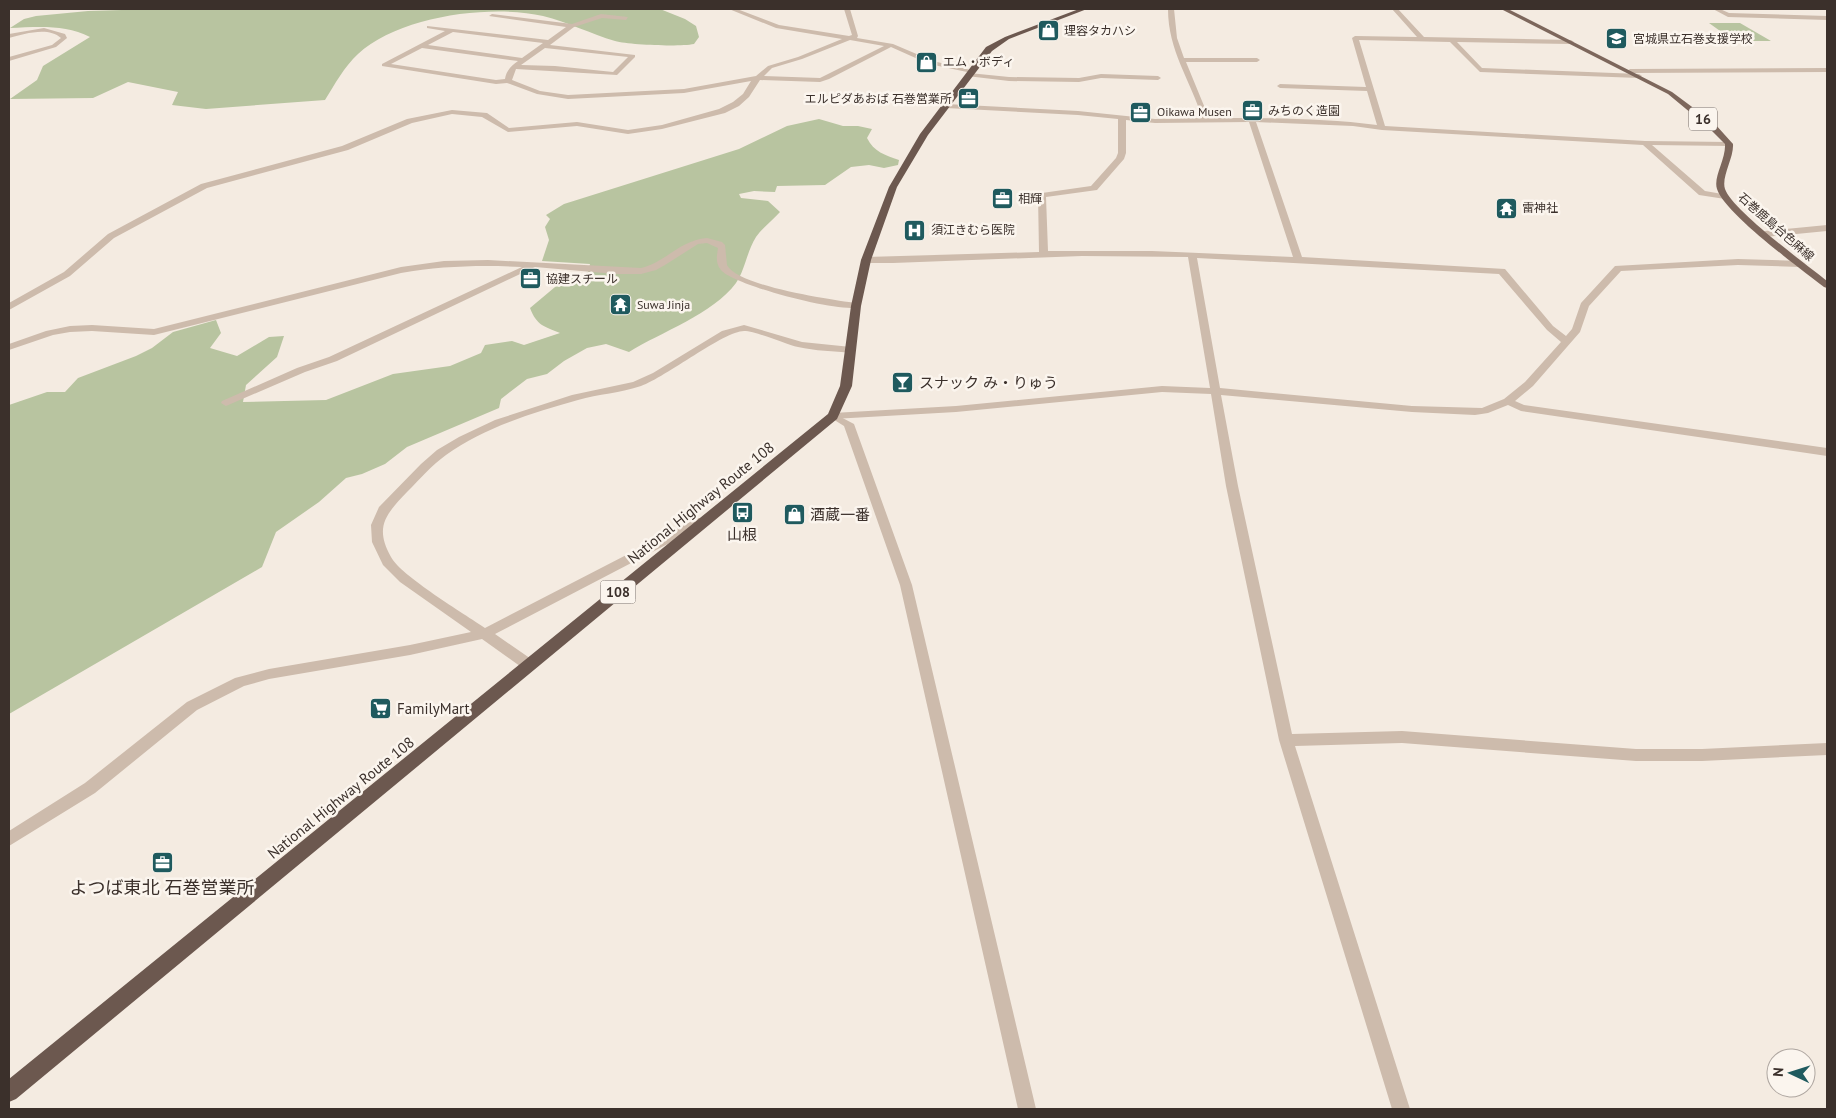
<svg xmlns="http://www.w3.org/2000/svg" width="1836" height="1118" viewBox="0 0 1836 1118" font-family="'PT Sans','Noto Sans JP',sans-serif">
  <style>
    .green { fill: #b8c4a0 }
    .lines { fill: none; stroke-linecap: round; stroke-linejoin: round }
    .minor { fill: #cdbbac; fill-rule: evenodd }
    .tertiary { fill: #cdbbac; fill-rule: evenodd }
    .primary { fill: #7d675c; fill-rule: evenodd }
    .trunk { fill: #6c584f; fill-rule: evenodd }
    .labels { text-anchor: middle; stroke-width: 5; stroke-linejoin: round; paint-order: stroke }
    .far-poi-label { font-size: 12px; fill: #3b302b; stroke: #fbf5ee; text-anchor: start }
    .far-street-label { font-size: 12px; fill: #3b302b; stroke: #fbf5ee }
    .shield { fill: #fbf5ee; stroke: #756b66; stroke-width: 1 }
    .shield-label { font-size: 14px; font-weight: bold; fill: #3b302b }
    .poi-label { font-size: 15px; fill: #3b302b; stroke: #fbf5ee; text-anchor: start }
    .street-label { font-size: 15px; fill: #3b302b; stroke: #fbf5ee }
    .near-poi-label { font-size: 18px; fill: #3b302b; stroke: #fbf5ee }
  </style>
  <rect width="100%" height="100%" fill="#f4ebe1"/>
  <path class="green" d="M155,9H660L685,19L696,26L699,37L694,44C679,47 630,45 615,41C591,34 568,22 543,16C491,4 399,16 358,54C344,67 335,84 325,100L206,109L172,105L178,92L128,82L93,98L10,99L37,80L43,66L90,37C65,24 37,27 10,28L24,19L36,16L88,11Z
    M1709,23H1740L1771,41H1734Z
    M819,119L843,126H858L872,129L867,138C874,152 885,155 899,160L898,165L884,168L869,165L851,167L825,185L777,186L775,192L754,191L739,194L741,198L768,201L780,212C773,220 762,228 756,237C747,251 745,270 736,283C713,314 661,332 629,352L606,344L587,348L564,361L547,374L527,379L501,399L499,408L407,447L385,464L362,474L346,478L319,502L276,532L262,567L9,714V405L47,392H65L78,378L136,356L152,348L173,332L216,320L221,333L210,348L237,356L269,337L284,336L277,357L246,385L243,402L326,400L393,374L450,366L481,353L485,345L512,341L524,345L560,333C544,326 537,326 530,308L561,282L588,272L590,264L542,261L549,240L545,227L550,219L546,215L564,204L739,149L787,126Z"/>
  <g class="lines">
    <path class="minor" d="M729,9H737L779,25L849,36L852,35L844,9H850L858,36L857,38L893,44L933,61L975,71L972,73L929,64L891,47L829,79L820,82L760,80L749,97L739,106L725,113L662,129L628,134L577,126L508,132L482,117L452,114L412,123L348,150L207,188L114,238L70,276L9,310V303L64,272L108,234L201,184L342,146L407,119L452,110L487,113L509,128L577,122L628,130L662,125L719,109L733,102L743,94L751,81L684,93L568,99L537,94L507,83L496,84L382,66V64L445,31L427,28V26L548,40L566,27L489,16L492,14L572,24L601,14L628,17L626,20L602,18L574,27L550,45L635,55V57L617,75L516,69L512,80L540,91L568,95L684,89L756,76L768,66L798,57L842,39L776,28ZM453,32L543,43L522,58L428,45ZM850,40L884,46L820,78L764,76L772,68L802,59ZM422,48L518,61C511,66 506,71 505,79L496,80L391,64ZM545,48L628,57L613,72L555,66L521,65Z
      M1168,9H1174L1177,38L1184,58H1257L1260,60L1257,62H1186L1209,118C1265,118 1322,118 1377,125L1367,91L1280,88L1277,86L1280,84L1366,87L1352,38L1355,36L1417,37L1392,9H1398L1424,37L1571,40L1574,42L1571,44L1457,42L1482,68L1639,74L1642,76L1639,78L1480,72L1450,42L1359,40L1385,126L1645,141L1729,142L1733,144L1729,146L1652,145L1705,191L1728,195V199H1725L1699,195L1643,145L1382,130L1353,126L1256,122L1302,257L1505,269L1553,326L1566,336L1572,329L1581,303L1615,266L1738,259L1800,261L1805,264L1800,267L1738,265L1621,271L1589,306L1580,332L1533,386L1515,401L1524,405L1827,448V456L1521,411L1508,405L1488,413L1475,415L1412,412L1221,395L1238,486L1292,734L1402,731L1636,749H1702L1827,743V755L1702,761H1636L1402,743L1295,746L1410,1109H1392L1279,740L1226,486L1211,394L1162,392L956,412L833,419L828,416L833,413L956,406L1162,386L1210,388L1188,257L1082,256L893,263H866L861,260L866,257L1039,252L1038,195L1042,193L1091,186L1116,158L1118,153V119L1078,115L946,108L942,106L946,104L1078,111L1155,119L1202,118C1190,79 1168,51 1168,9ZM1126,120L1155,123L1249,122L1293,257L1152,251H1048L1046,197L1097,190L1124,159L1126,153ZM1197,258L1499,274L1547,330L1561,342L1525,382L1504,399L1482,408L1412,406L1220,388Z
      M1713,9H1720L1729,13L1827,16V20L1728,17Z
      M44,28L65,34L67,38L56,47L9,61V57L52,45L61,38C48,26 24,34 9,38V34Z
      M1827,68V72L1630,73L1627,71L1630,69Z
      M969,73L1009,77L1079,78L1101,74L1158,76L1161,78L1158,80L1101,78L1079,82L1009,81L967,76L966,75Z
      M1827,225V231L1765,237L1761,234L1765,231Z
      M707,238L722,242L725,245L727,265C737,286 832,300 856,303L861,306C849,316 732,285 721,270C715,263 717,255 718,248L707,243L698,244L665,265L656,270L641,274H616L535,267L337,361L305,372L226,406L221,403L222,401L297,368L329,357L522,267C481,265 441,266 401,273L154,335L92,331L70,332L53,335L9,350V344L46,331L70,326L92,325L154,329L401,267L444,261L488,260L641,268C666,262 680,240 707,238Z
      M744,325L802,342L851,347L856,350L851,353C834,351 815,351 798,347C785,344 756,331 744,331C724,331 666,377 641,386C621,393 598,394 578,400C533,413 484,427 446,455C431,466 420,479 407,492C386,514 374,527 391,557C401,576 465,614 485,628L698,518H706L708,521L706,524L495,634L534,661L536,665L534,669L529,670L524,669L482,639L410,655L269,679L244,686L197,710L95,793L9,846V831L85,783L187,702L235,678L269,669L410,645L471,632L400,582L383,565L372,542L371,525L379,507L421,464L437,450L459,437L495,420L572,395L633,382L653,373L722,331Z"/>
    <path class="tertiary" d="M833,413L854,424L912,585L1036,1109H1018L900,585L844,426L828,416Z"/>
    <path class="primary" d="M1501,9H1508L1672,92L1715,124L1733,144C1734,158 1721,177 1725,189C1732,210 1807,265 1827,281V288L1824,287C1801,269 1725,214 1717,189C1713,177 1726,159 1725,144L1709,128L1668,94Z"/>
    <path class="trunk" d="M1079,9H1087L1009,39L992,51L928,135L897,187L871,260L861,306L852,386L837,419L16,1099L9,1102V1079L828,414L840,386L851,306L861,260L889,187L920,134L986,47L1005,37Z"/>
  </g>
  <defs>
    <symbol id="shop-square" viewBox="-11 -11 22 22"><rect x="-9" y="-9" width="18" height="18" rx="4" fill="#1f5a5e" stroke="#fbf5ee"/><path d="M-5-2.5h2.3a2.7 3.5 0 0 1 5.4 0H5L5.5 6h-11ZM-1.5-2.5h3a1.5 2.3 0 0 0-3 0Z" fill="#fff"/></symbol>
    <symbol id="school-square" viewBox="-11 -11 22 22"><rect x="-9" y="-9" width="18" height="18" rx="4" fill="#1f5a5e" stroke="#fbf5ee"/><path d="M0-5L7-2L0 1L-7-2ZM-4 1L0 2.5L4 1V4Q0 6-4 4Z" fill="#fff"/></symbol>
    <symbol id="office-square" viewBox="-11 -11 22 22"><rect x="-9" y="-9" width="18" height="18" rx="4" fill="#1f5a5e" stroke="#fbf5ee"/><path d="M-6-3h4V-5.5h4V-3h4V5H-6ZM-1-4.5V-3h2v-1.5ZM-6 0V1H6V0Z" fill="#fff"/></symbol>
    <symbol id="temple-square" viewBox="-11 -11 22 22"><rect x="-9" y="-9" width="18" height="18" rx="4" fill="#1f5a5e" stroke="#fbf5ee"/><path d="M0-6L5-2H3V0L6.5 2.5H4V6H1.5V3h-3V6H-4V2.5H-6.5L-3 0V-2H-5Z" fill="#fff"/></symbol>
    <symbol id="hospital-square" viewBox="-11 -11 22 22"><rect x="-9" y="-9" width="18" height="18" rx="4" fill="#1f5a5e" stroke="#fbf5ee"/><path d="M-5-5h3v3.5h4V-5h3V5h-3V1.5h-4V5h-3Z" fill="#fff"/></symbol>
    <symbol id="bar-square" viewBox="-11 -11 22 22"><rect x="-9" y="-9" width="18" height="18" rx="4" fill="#1f5a5e" stroke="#fbf5ee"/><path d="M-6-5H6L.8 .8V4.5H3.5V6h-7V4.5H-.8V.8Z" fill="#fff"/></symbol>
    <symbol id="bus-square" viewBox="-11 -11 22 22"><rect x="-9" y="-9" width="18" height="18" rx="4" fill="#1f5a5e" stroke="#fbf5ee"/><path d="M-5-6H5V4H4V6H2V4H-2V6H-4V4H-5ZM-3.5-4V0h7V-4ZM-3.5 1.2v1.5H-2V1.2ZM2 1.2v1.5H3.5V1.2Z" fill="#fff"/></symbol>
    <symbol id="supermarket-square" viewBox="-11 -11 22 22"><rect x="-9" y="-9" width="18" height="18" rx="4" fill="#1f5a5e" stroke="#fbf5ee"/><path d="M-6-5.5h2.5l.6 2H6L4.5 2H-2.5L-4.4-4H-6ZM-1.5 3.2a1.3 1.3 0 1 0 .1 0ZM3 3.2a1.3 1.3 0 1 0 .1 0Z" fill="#fff"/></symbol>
  </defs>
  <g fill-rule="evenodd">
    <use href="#shop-square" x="1036" y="18" width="25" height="25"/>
    <use href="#school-square" x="1604" y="26" width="25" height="25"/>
    <use href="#shop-square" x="914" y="50" width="25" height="25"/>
    <use href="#office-square" x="956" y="86" width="25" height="25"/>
    <use href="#office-square" x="1240" y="98" width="25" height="25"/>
    <use href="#office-square" x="1128" y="100" width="25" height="25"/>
    <use href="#office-square" x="990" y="186" width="25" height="25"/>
    <use href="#temple-square" x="1494" y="196" width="25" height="25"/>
    <use href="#hospital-square" x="902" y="218" width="25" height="25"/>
    <use href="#office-square" x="518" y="266" width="25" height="25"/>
    <use href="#temple-square" x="608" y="292" width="25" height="25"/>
    <use href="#bar-square" x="890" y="370" width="25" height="25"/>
    <use href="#bus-square" x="730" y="500" width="25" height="25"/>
    <use href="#shop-square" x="782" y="502" width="25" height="25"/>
    <use href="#supermarket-square" x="368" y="696" width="25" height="25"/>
    <use href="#office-square" x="150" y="850" width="25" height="25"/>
  </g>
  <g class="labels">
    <g class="far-poi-label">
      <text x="1064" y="35">理容タカハシ</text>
      <text x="1633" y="43">宮城県立石巻支援学校</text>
      <text x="943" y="66">エム・ボディ</text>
      <text x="952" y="103" text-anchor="end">エルピダあおば 石巻営業所</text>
      <text x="1268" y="115">みちのく造園</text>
      <text x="1157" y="116">Oikawa Musen</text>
      <text x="1018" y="203">相輝</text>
      <text x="1522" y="212">雷神社</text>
      <text x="931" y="234">須江きむら医院</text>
      <text x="546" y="283">協建スチール</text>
      <text x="637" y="309">Suwa Jinja</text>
    </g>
    <g class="far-street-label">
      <text transform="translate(1776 227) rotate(41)" y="4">石巻鹿島台色麻線</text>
    </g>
    <g class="shield">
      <rect x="1689" y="107.5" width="28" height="23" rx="4"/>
      <rect x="600.5" y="580.5" width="35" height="23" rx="4"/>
    </g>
    <g class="shield-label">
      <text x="1703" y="124">16</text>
      <text x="618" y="597">108</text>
    </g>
    <g class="poi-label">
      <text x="919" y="388">スナック み・りゅう</text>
      <text x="810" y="520">酒蔵一番</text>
      <text x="742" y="540" text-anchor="middle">山根</text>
      <text x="397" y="714">FamilyMart</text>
    </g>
    <g class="street-label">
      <text transform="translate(701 503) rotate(-39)" y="5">National Highway Route 108</text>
      <text transform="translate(341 798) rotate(-39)" y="5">National Highway Route 108</text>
    </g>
    <g class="near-poi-label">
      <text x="162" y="894">よつば東北 石巻営業所</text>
    </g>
  </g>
  <rect width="1836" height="1118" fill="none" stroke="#3b302b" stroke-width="20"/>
  <g transform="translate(1791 1073) rotate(274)"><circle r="24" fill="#fbf5ee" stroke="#aea6a0"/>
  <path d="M0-4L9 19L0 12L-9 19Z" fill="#1f5a5e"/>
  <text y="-8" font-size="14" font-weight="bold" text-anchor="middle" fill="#3b302b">N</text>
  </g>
</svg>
